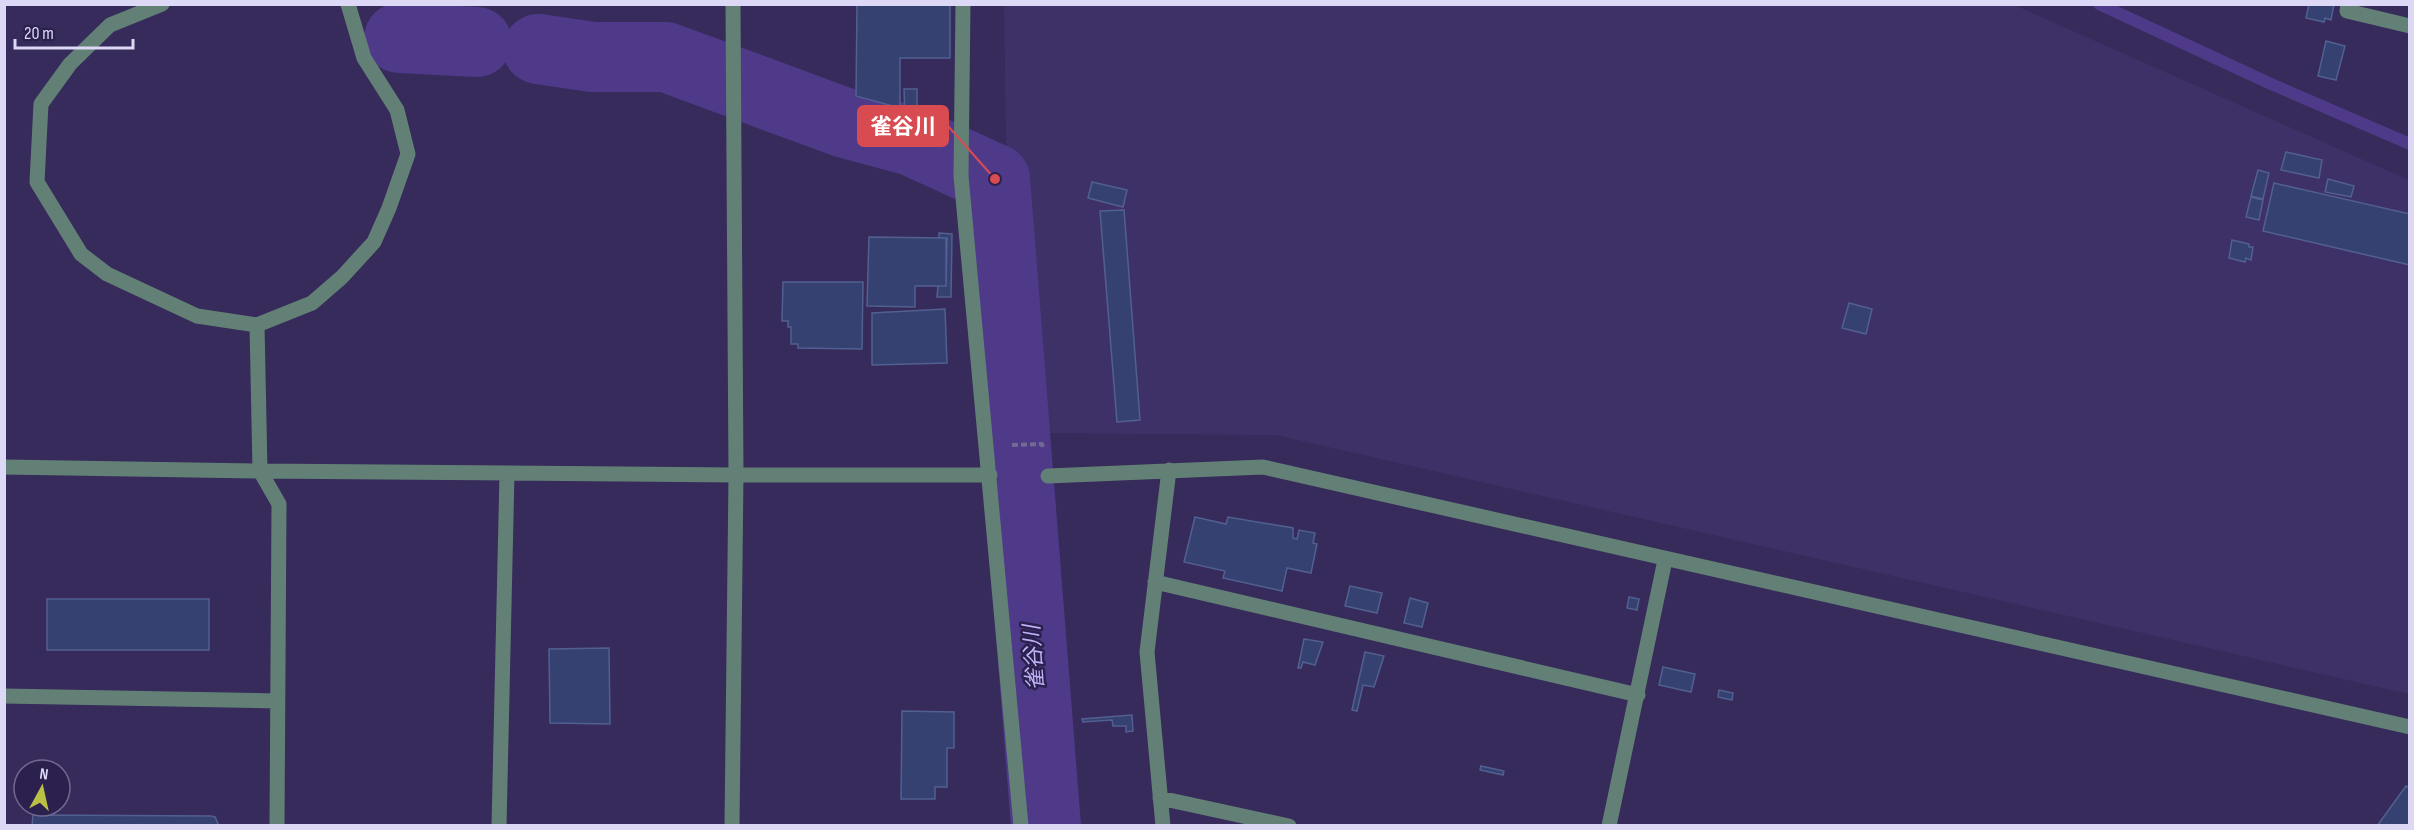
<svg xmlns="http://www.w3.org/2000/svg" width="2414" height="830" viewBox="0 0 2414 830" font-family="'Sofia Sans Condensed','Noto Sans JP',sans-serif">
  <style>
    .built { fill: #3e3168 }
    .lines { fill: none; stroke-linecap: round; stroke-linejoin: round }
    .stream { stroke: #4e3a89; stroke-width: 12 }
    .river { stroke: #4e3a89; stroke-width: 70 }
    .building { fill: #354170; stroke: #526091; stroke-width: 1.5 }
    .path { stroke: #726a93; stroke-width: 4; stroke-dasharray: 6 3; stroke-linecap: butt }
    .minor { stroke: #638076; stroke-width: 15 }
    .labels { text-anchor: middle; stroke-width: 5; stroke-linejoin: round; paint-order: stroke }
    .water-label { font-size: 22px; font-style: italic; fill: #beb3f6; stroke: #2c204e }
    .leader { fill: none; stroke: #d74b51; stroke-width: 2 }
    .callout-dot { fill: #d74b51; stroke: #2c204e; stroke-width: 2 }
    .callout { fill: #d74b51; stroke: #d74b51; stroke-width: 2 }
    .callout-label { font-size: 22px; text-anchor: middle; font-weight: bold; fill: #fff }
  </style>
  <rect width="100%" height="100%" fill="#362b5a"/>
  <path class="built" d="M1004,5H2014L2409,180V694L1276,435L1034,433L1006,142Z"/>
  <g class="lines">
    <path class="stream" d="M2099,4L2271,84L2410,144"/>
    <path class="river" d="M399,38L477,42
      M538,49L593,57H666L845,123L912,141L995,179L1046,826"/>
  </g>
  <path class="building" d="M857,4H950V58H900V108L856,96Z
    M2309,4H2334L2331,20L2325,18L2324,22L2306,18Z
    M2326,41L2345,46L2336,80L2318,76Z
    M904,89H917V118H905Z
    M2286,152L2322,160L2319,178L2281,170Z
    M2258,170L2269,173L2263,199L2251,196Z
    M2328,179L2354,186L2351,197L2325,192Z
    M1092,182L1127,190L1123,207L1088,198Z
    M2274,183L2410,214V265L2263,231Z
    M2251,197L2263,200L2259,220L2246,217Z
    M1124,210L1140,420L1117,422L1100,211Z
    M939,233L952,234L951,297H937L938,286H946L947,238H939Z
    M869,237L946,238V286H915V307L867,306Z
    M2232,240L2249,244V247H2253L2251,260L2246,258L2245,262L2229,258Z
    M783,282H863L862,349L798,348V344H791V327H788V321H782Z
    M1849,303L1872,309L1866,334L1842,328Z
    M945,309L947,363L872,365V313Z
    M1195,517L1226,524L1228,517L1293,528V538L1297,539L1299,530L1315,533L1313,543L1317,544L1311,573L1287,568L1282,591L1223,578L1225,571L1184,562Z
    M1350,586L1382,593L1377,613L1345,606Z
    M1629,597L1639,599L1637,610L1627,608Z
    M1410,598L1428,603L1422,627L1404,623Z
    M47,599H209V650H47Z
    M1304,639L1323,642L1315,665L1303,662L1301,668H1298Z
    M609,648L610,724L550,723L549,649Z
    M1365,652L1384,656L1374,687L1363,685L1357,711L1352,710Z
    M1663,667L1695,674L1691,692L1659,685Z
    M1719,690L1733,693L1732,700L1718,697Z
    M902,711L954,712V748H947V787H935V799H901Z
    M1132,715L1133,731L1126,732V726H1113L1112,720L1083,722L1082,719Z
    M1481,766L1504,771L1503,775L1480,770Z
    M2406,786L2410,788V826H2377Z
    M33,815L211,816L215,817L219,826H32Z"/>
  <g class="lines">
    <path class="path" d="M1012,445L1042,444L1043,448"/>
    <path class="minor" d="M162,4L110,25L70,64L41,104L37,182L81,254L107,274L197,316L257,325L312,303L342,277L374,242L389,208L408,154L397,110L364,58L348,4
      M963,4L961,176L1021,826
      M2348,4L2347,11L2410,26
      M4,467L260,471L257,325
      M1048,476L1263,467L2410,727
      M1155,582L1638,695
      M4,696L277,701
      M1160,798L1289,826
      M277,826L279,504L260,471L736,475L733,4
      M499,826L507,473
      M732,826L736,475H990
      M1163,826L1147,652L1169,470
      M1609,826L1665,560"/>
  </g>
  <g class="labels">
    <g class="water-label">
      <text transform="translate(1033 658) rotate(-94)" y="8">雀谷川</text>
    </g>
  </g>
  <path class="leader" d="M995 179L948 126"/>
  <circle class="callout-dot" cx="995" cy="179" r="6"/>
  <rect class="callout" x="858" y="106" width="90" height="40" rx="6"/>
  <g class="callout-label">
    <text x="903" y="134">雀谷川</text>
  </g>
  <rect width="2414" height="830" fill="none" stroke="#dcd8f6" stroke-width="12"/>
  <g transform="translate(42 788) rotate(8)"><circle r="28" fill="#2c204e" stroke="#726a91" stroke-width="1.5"/>
  <path d="M0-4.5L10 22L0 15L-10 22Z" fill="#bac045"/>
  <text y="-9" font-size="16" font-weight="bold" text-anchor="middle" fill="#dcd8f6">N</text>
  </g>
  <path d="M15 39v9h118v-9" fill="none" stroke="#dcd8f6" stroke-width="3"/>
  <text x="24" y="39" font-size="18" fill="#dcd8f6" stroke="#2c204e" stroke-width="4.5" paint-order="stroke">20 m</text>
</svg>
